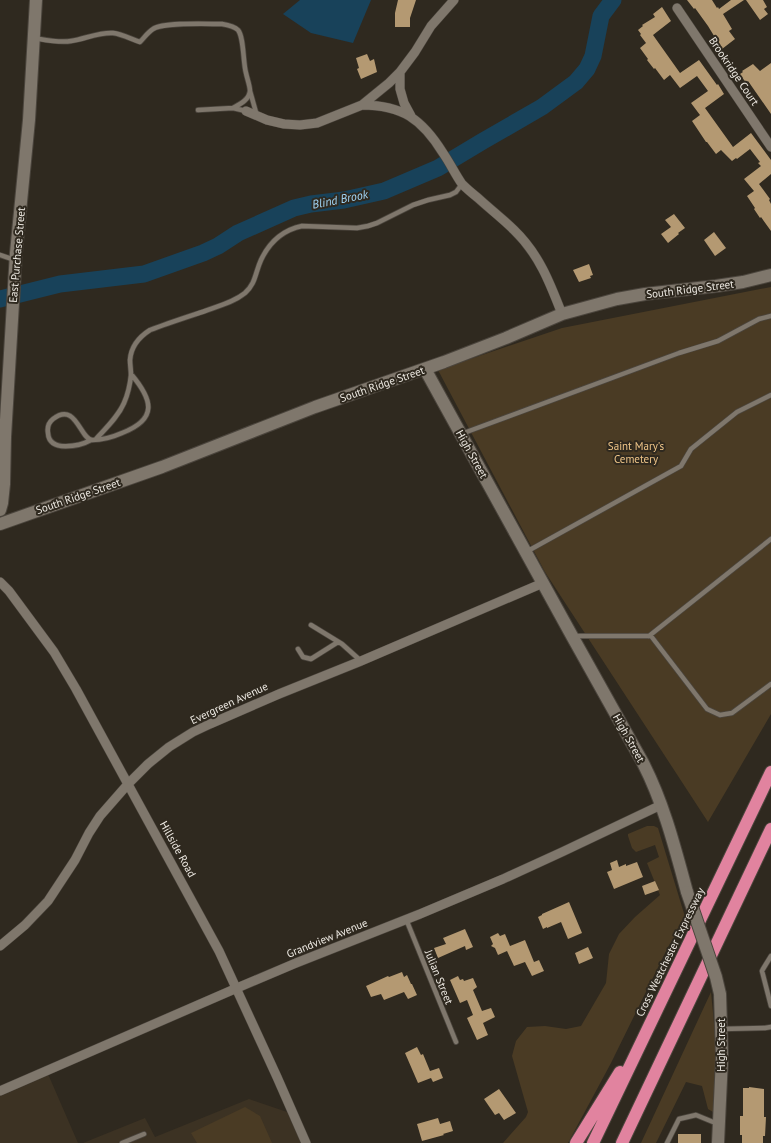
<svg xmlns="http://www.w3.org/2000/svg" width="771" height="1143" viewBox="0 0 771 1143" font-family="'PT Sans',sans-serif">
	<rect width="100%" height="100%" fill="#2f291f"/>
	<!-- built -->
	<path fill="#3c3223" d="M48 1074 78 1143H0V1095Z
		M249 1099 290 1113 303 1143H83L145 1118 155 1137Z"/>
	<!-- green -->
	<path fill="#4a3b24" d="M771 287V714L708 822 545 572 438 370 562 328Z
		M647 826H654L658 828 686 920 668 947 611 1063 568 1143H503L526 1117 528 1112 512 1056 516 1041 527 1027 545 1026 566 1029 581 1026 606 983 609 954 619 934 635 917 660 895 647 863 659 857 655 845 636 852 632 848 628 836V834Z
		M711 992 716 1044 713 1112 708 1109 702 1086 686 1082 656 1143H641Z
		M245 1107 260 1116 272 1143H197L191 1133Z"/>
	<!-- water -->
	<path fill="#18425a" d="M300 0H371L353 43 311 33 283 14Z"/>
	<g fill="none" stroke-linecap="round" stroke-linejoin="round">
		<!-- river -->
		<path stroke="#18425a" stroke-width="17" d="M0 299 60 284 144 274 203 253 218 246 238 233 294 208 311 204 344 200 384 191 438 168 483 141 542 107 576 82 587 69 593 56 601 16 613 0"/>
	</g>
	<!-- building -->
	<path fill="#b49972" d="M398 0H416L410 18V27H395V13Z
		M687 0H712L717 8 718 7 719 9 731 0H744L723 14 732 29 729 31 735 39 722 49 708 26 695 8 694 9Z
		M746 0H763L767 7 764 9 768 14 760 20Z
		M662 7 671 21 653 35 680 73 699 60 717 85 718 84 724 94 705 108 733 147 751 133 771 160V174L759 184 770 199 769 200 771 204V231L761 217 760 218 754 209 755 208 747 196 754 191 744 179 761 166 758 163 760 162 750 149 737 159 736 158 732 161 721 150 716 154 707 142H706L692 121 700 115 691 103 708 91 697 76 680 88 670 75 664 80 655 68 654 69 647 60 648 59 640 48 646 43 640 35 641 34 638 30 643 26 642 25 655 17 653 14Z
		M367 54 370 61 374 59 377 72 361 79 357 69 359 68 356 58Z
		M771 63V114L748 81 746 83 740 74 743 72 742 71 753 64 760 71Z
		M674 214 685 228 678 233 679 234 668 243 661 234 671 227 665 220Z
		M714 232 726 248 715 256 704 240Z
		M589 264 593 275 590 276 591 278 579 282 573 270Z
		M617 860 619 867 626 864V866L637 862 643 877 614 889 607 872 612 870 610 863Z
		M655 881 659 890 645 895 642 886Z
		M569 902 582 933 568 939 561 922 547 928V927L543 929 538 917 542 915V914Z
		M465 929 473 947 466 950 465 946 438 958 434 948 446 944 443 938Z
		M498 933 500 936 505 934 510 946 525 940 534 962 539 960 544 971 532 976 525 962 514 966 507 951 498 955 495 948 491 946 493 944 490 937Z
		M588 947 593 958 579 964 575 953Z
		M402 972 404 977 407 975 411 984H412L417 995 408 999 404 992 384 1000 381 994 371 997 366 986 388 976 389 977Z
		M458 976 460 980 463 979 464 981 473 978 477 987 473 990 482 1011 491 1008 495 1017 483 1023 488 1035 477 1040 467 1018 473 1015 467 1000 460 1003 450 980Z
		M417 1047 421 1055 423 1054 430 1071 439 1068 443 1078 433 1082 431 1078 418 1083 405 1053Z
		M749 1087 764 1089V1117H766L765 1136H763V1143H742V1135H740V1116H743V1088H749Z
		M499 1089 516 1113 504 1120 499 1113 495 1115 484 1099Z
		M438 1118 440 1124 450 1121 453 1131 443 1134 444 1135 422 1141 417 1124Z
		M678 1134H701V1143H678Z"/>
	<g fill="none" stroke-linecap="round" stroke-linejoin="round">
		<!-- lane casing -->
		<g stroke="#4b453d" stroke-width="6">
			<path id="lane" d="M34 38C46 40 59 43 71 41 85 39 99 32 113 33 122 34 131 39 140 42 144 38 148 32 153 29 164 22 207 24 222 24 228 25 234 26 238 30 244 37 243 63 246 73 247 78 250 86 250 91 249 100 240 104 233 108
				M250 91 257 116
				M198 110 233 108 246 111
				M0 255 15 260
				M461 434 679 353 718 341 759 319 771 316
				M96 439C106 428 118 417 124 403 128 394 130 385 131 375 131 370 130 365 130 360 131 346 139 337 150 330 168 323 187 317 205 311 219 306 234 302 245 293 256 283 255 273 261 260 269 243 283 230 302 226L357 228 368 226 377 223 413 205 428 200 450 195 456 192 462 184
				M91 440C80 446 49 453 48 433 47 427 48 423 53 419 76 401 80 439 92 440 102 440 113 437 122 433 158 419 153 400 131 374
				M526 552 681 466 691 449 737 412 771 395
				M311 625 342 644 361 661
				M574 636H651L707 709 720 715 732 713 771 684
				M649 636 771 539
				M298 649 303 657 311 659 338 642
				M406 919 456 1042
				M771 956 763 969 762 971 771 1006
				M721 1029 765 1028 771 1027
				M122 1143 144 1134
				M667 1143 679 1119 696 1115 718 1124"/>
		</g>
		<!-- street casing -->
		<g stroke="#4b453d" stroke-width="10">
			<path id="street" d="M677 8 771 147
				M400 72V89L404 103 411 116
				M362 105C402 105 422 119 443 153 450 163 455 174 462 184 467 189 473 194 478 198 490 209 503 219 514 230 539 254 550 283 562 314
				M246 111 267 120 284 124 300 125 317 123 362 105 389 83 400 72 415 52 431 26 454 0
				M0 582 9 591 54 652 76 689 219 951 277 1077 306 1143
				M0 946 25 925 48 901 75 860 89 833 100 816 128 784 148 764 169 747 193 732 210 724 279 694 361 661 543 583
				M0 1091 237 988 296 963 420 914 503 879 562 852 661 805"/>
		</g>
		<!-- secondary casing -->
		<g stroke="#4b453d" stroke-width="14">
			<path id="secondary" d="M425 369 572 636 643 763C664 804 675 848 687 892
				M0 510 2 503 4 484 5 437 16 253 29 120 36 0
				M0 524 162 467 315 407 444 362 506 338 562 314 617 299 645 294 716 286 743 282 771 275
				M718 1143 722 1058 720 994"/>
		</g>
		<!-- highway casing -->
		<g stroke="#4b453d" stroke-width="14">
			<path id="highway" d="M576 1143 620 1072
				M593 1143 771 772
				M622 1143 771 829"/>
		</g>
		<!-- lane -->
		<use href="#lane" stroke="#7f776c" stroke-width="4.5"/>
		<!-- street -->
		<use href="#street" stroke="#7f776c" stroke-width="9"/>
		<!-- secondary -->
		<use href="#secondary" stroke="#7f776c" stroke-width="12"/>
		<!-- highway -->
		<use href="#highway" stroke="#e1839f" stroke-width="12"/>
		<!-- secondary-bridge casing -->
		<g stroke="#4b453d" stroke-width="14" stroke-linecap="butt">
			<path id="secondary-bridge" d="M687 892 716 977 720 994"/>
		</g>
		<!-- secondary-bridge -->
		<use href="#secondary-bridge" stroke="#7f776c" stroke-width="12"/>
	</g>
	<g text-anchor="middle" dominant-baseline="central" stroke-width="4" stroke-linejoin="round" paint-order="stroke">
		<!-- street labels -->
		<g font-size="11" fill="#eeeae3" stroke="#2f291f">
			<text transform="translate(734 71) rotate(56)">Brookridge Court</text>
			<text transform="translate(17 255) rotate(-85)">East Purchase Street</text>
			<text transform="translate(690 289) rotate(-7)">South Ridge Street</text>
			<text transform="translate(382 384) rotate(-19)">South Ridge Street</text>
			<text transform="translate(472 454) rotate(61)">High Street</text>
			<text transform="translate(78 496) rotate(-19)">South Ridge Street</text>
			<text transform="translate(229 703) rotate(-25)">Evergreen Avenue</text>
			<text transform="translate(629 738) rotate(61)">High Street</text>
			<text transform="translate(178 849) rotate(61)">Hillside Road</text>
			<text transform="translate(327 938) rotate(-22)">Grandview Avenue</text>
			<text transform="translate(670 952) rotate(-64)">Cross Westchester Expressway</text>
			<text transform="translate(439 977) rotate(68)">Julian Street</text>
			<text transform="translate(721 1045) rotate(-90)">High Street</text>
		</g>
		<!-- park labels -->
		<g font-size="11" fill="#f0c689" stroke="#2f291f">
			<text x="636" y="446">Saint Mary's<tspan x="636" dy="13">Cemetery</tspan></text>
		</g>
		<!-- water labels -->
		<g font-size="12" font-style="italic" fill="#a3d9fb" stroke="#2f291f">
			<text transform="translate(340 199) rotate(-11)">Blind Brook</text>
		</g>
	</g>
</svg>
